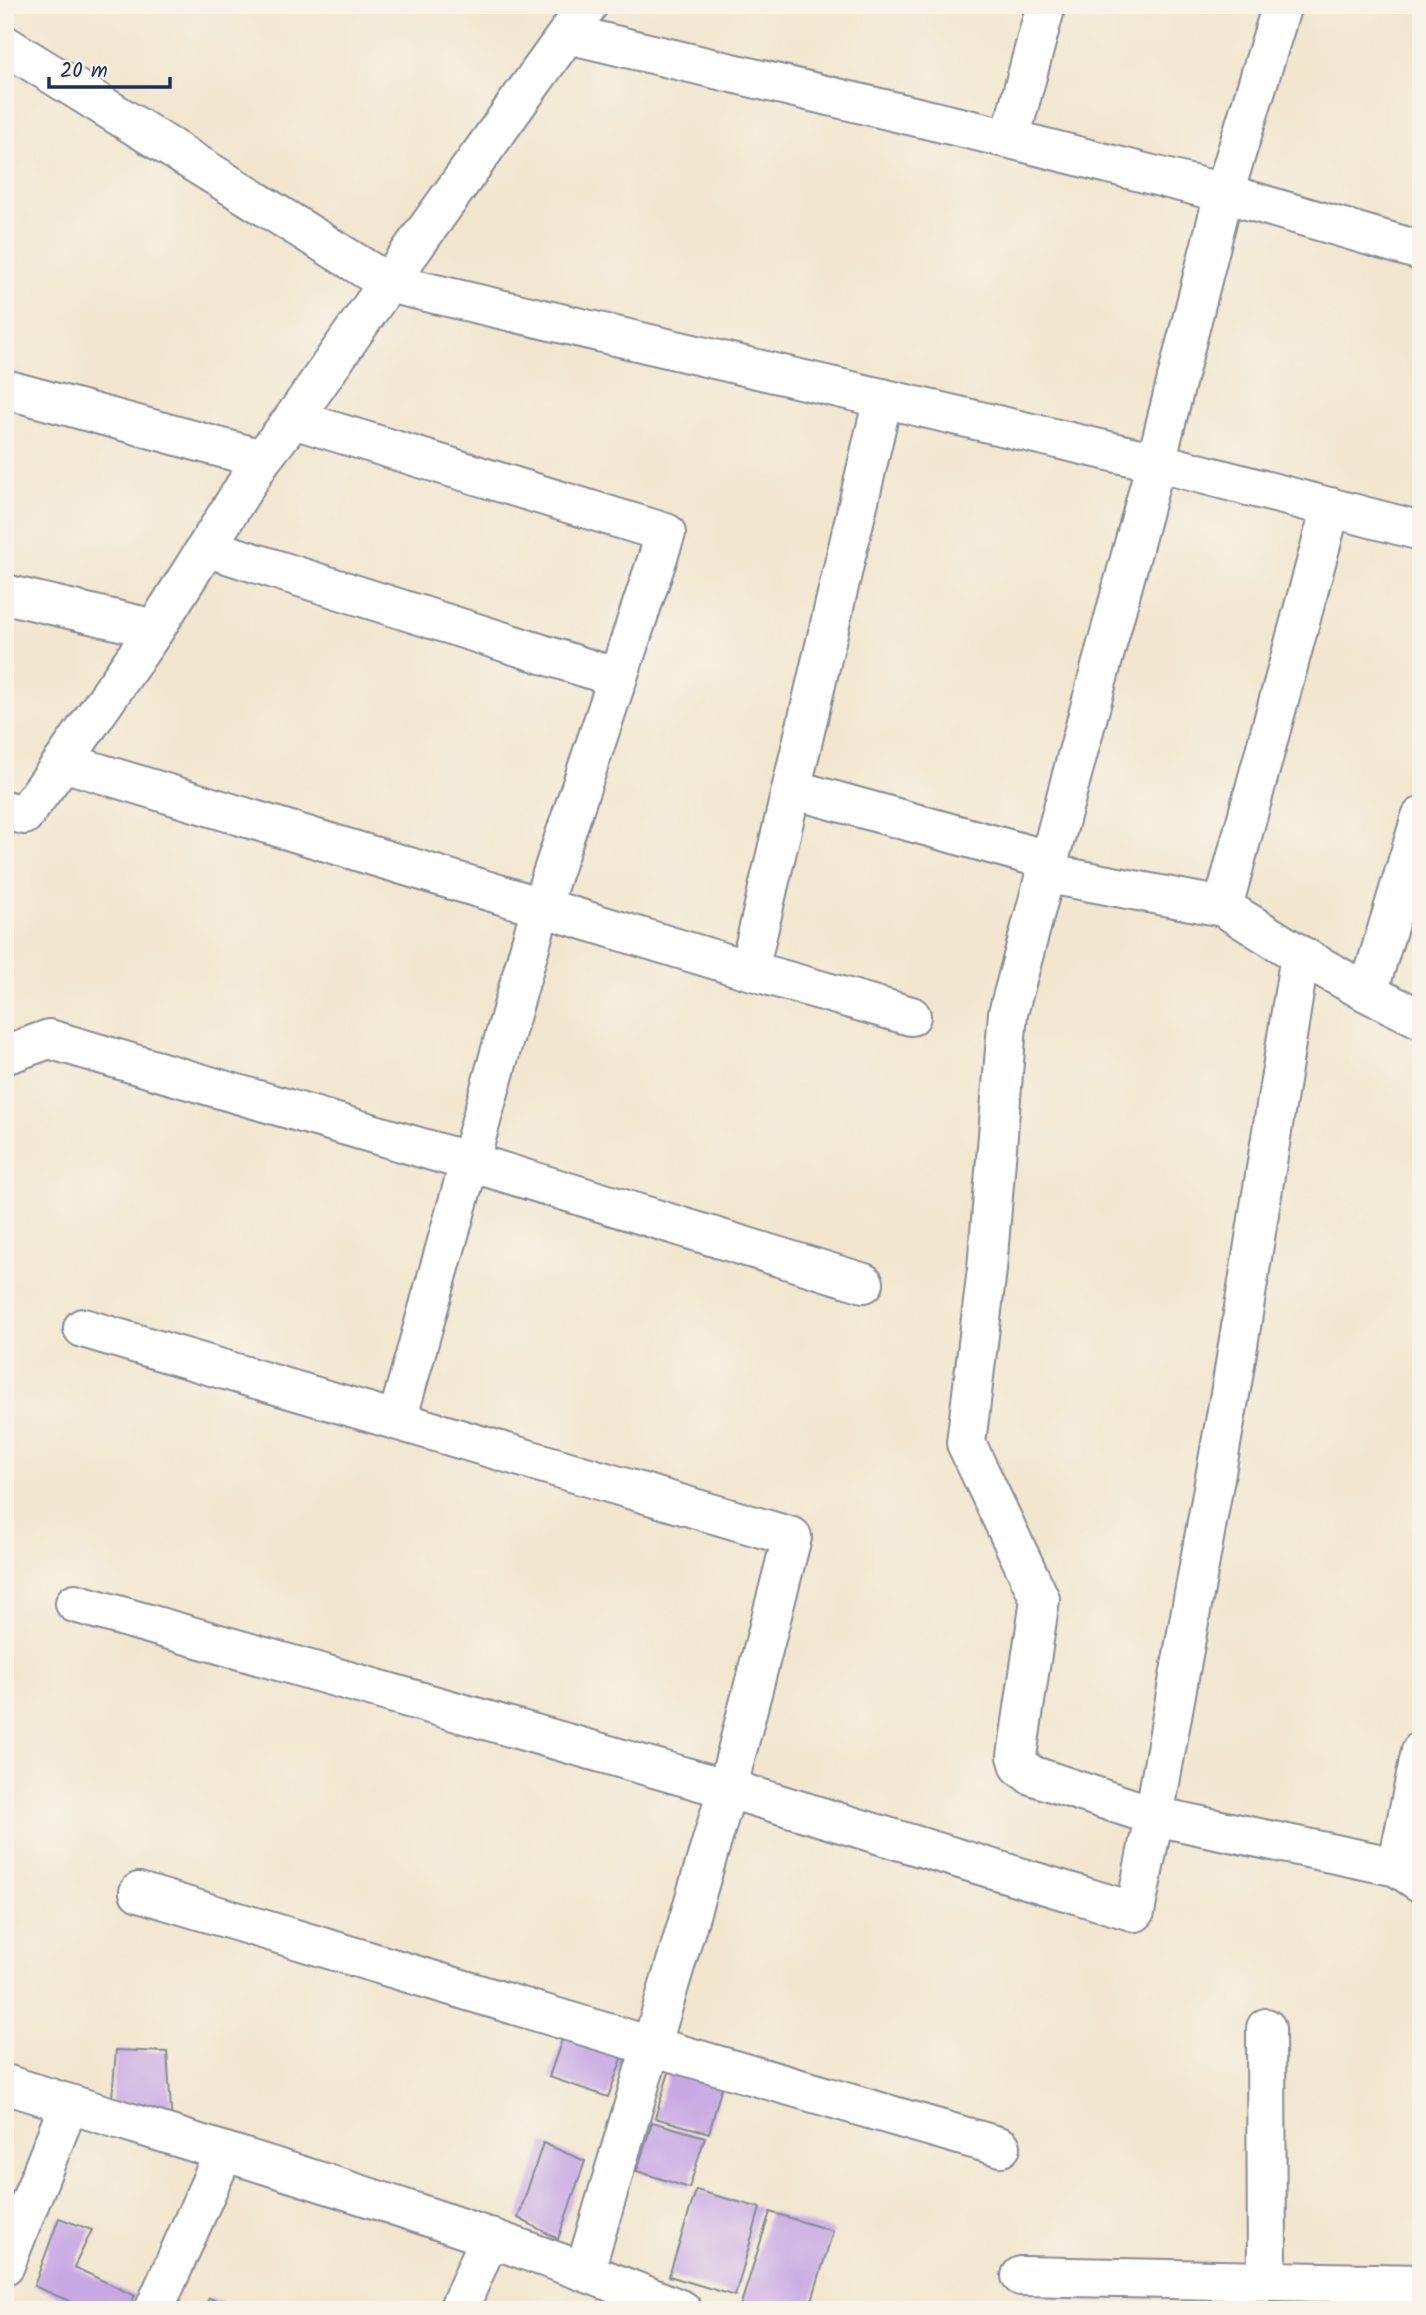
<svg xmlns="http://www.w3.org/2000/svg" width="1426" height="2315" viewBox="0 0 1426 2315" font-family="Kalam,sans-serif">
	<rect width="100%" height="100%" fill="#f7f3e8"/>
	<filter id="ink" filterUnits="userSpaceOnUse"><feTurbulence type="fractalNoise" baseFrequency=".0143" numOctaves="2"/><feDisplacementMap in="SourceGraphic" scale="14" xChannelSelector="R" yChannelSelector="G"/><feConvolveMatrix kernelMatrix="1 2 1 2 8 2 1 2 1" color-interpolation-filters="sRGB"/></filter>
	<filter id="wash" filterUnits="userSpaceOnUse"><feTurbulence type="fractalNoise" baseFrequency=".00686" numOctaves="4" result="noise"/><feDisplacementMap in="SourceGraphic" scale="28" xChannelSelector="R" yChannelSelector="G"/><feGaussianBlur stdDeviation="1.57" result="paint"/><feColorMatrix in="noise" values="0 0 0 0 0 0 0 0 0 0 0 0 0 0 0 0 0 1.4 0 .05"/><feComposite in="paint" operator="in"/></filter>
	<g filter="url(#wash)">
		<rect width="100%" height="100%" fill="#f2e6ce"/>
		<g id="blocks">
			<!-- building -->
			<path fill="#c8a8e4" d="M566 2028 627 2045 608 2097 549 2077Z
				M116 2050 167 2052 172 2125 111 2110Z
				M670 2069 723 2082 709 2133 655 2118Z
				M652 2122 705 2137 689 2188 637 2171Z
				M543 2143 585 2161 558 2239 518 2218Z
				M696 2190 760 2208 735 2296 669 2276Z
				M770 2212 833 2231 809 2310H739Z
				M59 2218 92 2230 74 2267 135 2296 126 2310H90L34 2286Z
				M209 2298 240 2309V2310H203Z"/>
		</g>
	</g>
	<g filter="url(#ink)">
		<use href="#blocks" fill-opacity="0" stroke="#868a96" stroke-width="2"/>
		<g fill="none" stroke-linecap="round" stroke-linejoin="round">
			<!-- minor casing -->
			<g stroke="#868a96" stroke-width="42">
				<path id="minor" d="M568 34 1010 139 1224 193 1421 251
					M5 45 388 283 1156 462 1224 193 1282 5
					M1010 139 1046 5
					M5 389 262 459
					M293 419 388 283 588 5
					M1421 531 1156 462 1008 1013 987 1269 966 1443 1040 1599 1017 1756 1020 1766 1031 1775 1154 1816 1232 1383 1300 955 1368 993 1421 817
					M208 548 618 678
					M5 594 155 629
					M63 762 155 629 262 459 293 419 666 533 541 907 397 1420
					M792 789 1048 860
					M5 810 24 815 63 762 749 970 911 1016
					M1044 873 1223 907 1300 955
					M1223 907 1331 507
					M749 970 883 398
					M1368 993 1421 1019
					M5 1055 49 1039 470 1162 864 1283
					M83 1328 792 1537 727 1790 585 2270
					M75 1603 749 1795 1135 1912 1154 1816 1397 1867 1421 1883
					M1397 1867 1421 1751
					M139 1892 651 2046 1001 2147
					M1266 2028 1267 2281
					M5 2084C232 2155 462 2220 682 2310
					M5 2265 69 2104
					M1021 2276 1421 2284
					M154 2310 224 2152
					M458 2310 490 2237"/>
			</g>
			<!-- minor -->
			<use href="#minor" stroke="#fff" stroke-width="38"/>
		</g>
	</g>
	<!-- margin -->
	<rect width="1426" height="2315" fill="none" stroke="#f7f3e8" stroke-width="28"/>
	<!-- scale -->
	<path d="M49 77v10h121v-10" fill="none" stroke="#1b2f5e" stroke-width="3.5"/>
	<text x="60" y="77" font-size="21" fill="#1b2f5e" stroke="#f7f3e8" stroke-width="5" paint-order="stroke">20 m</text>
</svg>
